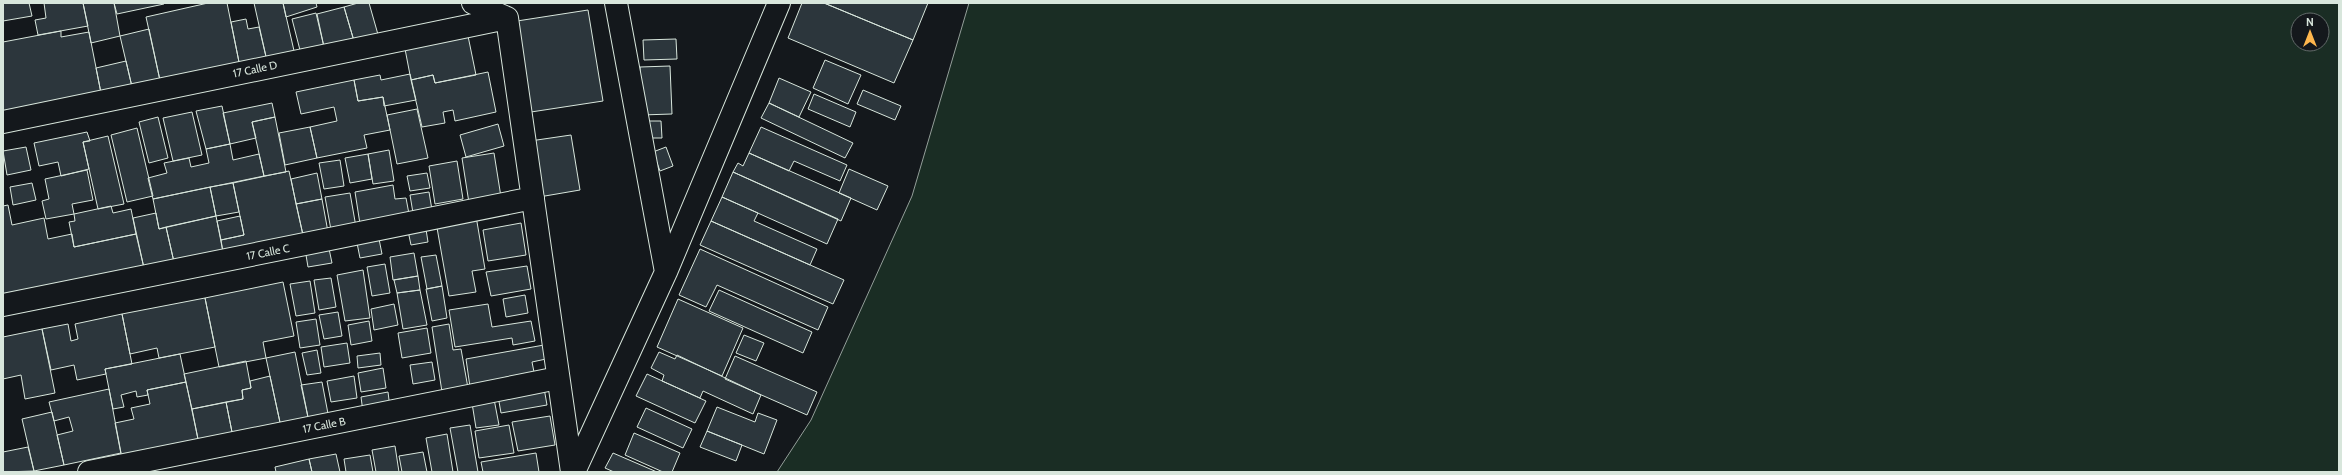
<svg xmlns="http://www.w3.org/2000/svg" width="2342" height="475" viewBox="0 0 2342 475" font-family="Cabin,sans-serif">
	<rect width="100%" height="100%" fill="#14181c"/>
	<!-- green -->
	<path fill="#1a2d24" stroke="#939e99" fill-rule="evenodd" d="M969 3H2339V472H777L811 420 912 196ZM2298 20H2322V44H2298Z"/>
	<!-- building -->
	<path fill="#2c363c" stroke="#d8e6dc" d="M3 3H29L32 16 3 21Z
		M44 3H83L88 26 38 35 35 20 46 18Z
		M83 3H114L120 36 91 43Z
		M114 3H164V4L117 14Z
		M208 3H227L240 67 161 85 146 17Z
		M254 3H283L295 55 267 61Z
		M283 3H316L317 7 286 17Z
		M358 3H369L379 38 354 41 344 7Z
		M802 3H824L913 40 894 83 788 38Z
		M824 3H928L913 40Z
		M344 7 354 41 324 47 317 14Z
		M588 10 603 101 531 112 517 21Z
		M316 13 324 47 301 54 292 19Z
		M246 19 248 29 259 27 267 61 240 67 231 22Z
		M149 29 161 85 133 91 120 36Z
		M61 31V37L89 32 102 98 3 116V42Z
		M468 36 476 75 435 83 433 75 411 80 405 49Z
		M676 39 677 59 644 60 643 40Z
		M825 60 861 75 848 104 813 88Z
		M126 61 133 91 102 98 96 68Z
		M670 66 672 114 641 115 640 67Z
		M488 72 496 112 455 121 453 110 443 112 445 123 422 127 411 80 433 75 435 83Z
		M410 74 416 100 384 106 383 97 358 101 354 80 380 75 381 80Z
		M779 78 811 92 799 117 769 103Z
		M354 80 358 101 383 97 390 130 364 135 367 148 317 158 310 127 337 121 334 107 301 114 296 92Z
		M863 90 901 106 895 120 857 104Z
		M814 94 856 112 850 127 808 109Z
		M272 103 275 117 252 122 256 138 230 144 223 113Z
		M769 103 853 143 845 158 761 118Z
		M222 106 230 144 206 149 196 111Z
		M417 109 428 158 397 164 387 115Z
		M192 112 202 155 173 161 163 118Z
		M158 117 168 158 149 163 139 122Z
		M275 117 286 172 264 176 252 122Z
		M646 121H661L662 138H646Z
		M498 124 504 146 466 157 460 135Z
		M310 127 317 158 285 165 279 133Z
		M761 127 847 165 840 181 794 161 789 171 749 153Z
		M137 128 153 196 127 202 111 135Z
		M87 132 90 141 83 142 89 169 61 176 58 162 39 166 34 143Z
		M571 135 580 190 539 197 530 141Z
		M108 136 124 204 98 209 83 142Z
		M230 144 233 160 259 154 264 176 153 199 148 178 167 173 164 163 189 158 191 167 209 163 206 149Z
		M26 147 31 170 7 175 3 151Z
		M666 147 673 166 660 171 653 152Z
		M389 150 394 181 373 184 368 154Z
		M494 153 501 197 469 203 462 158Z
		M749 153 851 198 841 221 733 172 738 163 743 166Z
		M368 154 372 179 350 183 345 158Z
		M340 160 344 186 324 189 319 163Z
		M457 161 463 199 435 204 429 166Z
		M849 169 888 186 877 210 839 193Z
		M87 170 93 200 72 204 74 214 46 219 42 201 49 199 45 179Z
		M289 171 303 235 223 252 221 240 244 235 233 183Z
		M733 172 838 219 827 244 722 197Z
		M317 173 322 199 296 204 291 179Z
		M427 173 430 188 410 191 407 176Z
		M32 183 36 200 13 205 10 187Z
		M233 183 239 212 216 216 210 187Z
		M393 185 395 199 406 198 409 214 360 224 355 192Z
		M210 187 216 216 159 229 153 199Z
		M429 192 432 210 413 213 410 195Z
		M350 193 356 227 331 230 325 197Z
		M722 197 758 213 754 221 817 249 810 265 711 221Z
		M322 199 328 232 303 235 296 204Z
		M8 205 12 225 44 218 48 239 72 234 74 247 136 234 144 268 3 297V206Z
		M111 206 113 213 131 209 136 234 74 247 69 222 75 221 74 214Z
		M156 213 159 229 166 227 174 262 144 268 133 218Z
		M216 216 223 252 174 262 166 227Z
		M240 216 244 235 221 240 217 221Z
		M476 216 485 269 472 271 476 292 449 296 436 222Z
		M711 221 844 280 833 304 700 245Z
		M425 223 428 242 411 245 407 226Z
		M521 223 526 255 488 261 483 230Z
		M378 234 382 254 360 258 356 238Z
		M328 244 332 263 308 267 305 249Z
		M700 249 828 307 818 330 717 285 706 307 679 295Z
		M414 253 418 276 393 280 390 257Z
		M436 255 442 286 427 289 421 257Z
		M385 264 390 293 372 296 367 267Z
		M527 266 531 289 491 296 486 272Z
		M363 270 370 318 345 321 337 275Z
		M418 276 420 290 397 293 394 280Z
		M331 278 336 307 319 310 314 280Z
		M310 281 315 313 296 316 290 284Z
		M283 282 294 336 263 342 266 358 219 367 205 298Z
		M442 286 447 318 432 321 426 289Z
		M420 290 427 325 403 329 397 293Z
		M719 290 812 332 803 353 709 311Z
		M525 295 528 313 506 317 503 299Z
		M205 298 215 347 159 358 157 348 130 354 122 314Z
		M678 299 743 328 722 376 657 347Z
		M394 304 398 325 374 330 371 309Z
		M488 304 492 327 531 321 535 341 513 345 512 338 455 347 449 310Z
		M338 312 342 336 324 339 319 315Z
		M122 314 132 364 105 369 106 374 77 380 74 365 51 370 42 329 68 324 71 341 78 339 75 324Z
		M316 319 320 345 300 348 296 322Z
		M369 321 372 341 351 345 348 325Z
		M449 324 453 350 461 349 468 388 442 392 432 327Z
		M427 328 431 353 402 358 398 333Z
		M42 329 55 393 25 399 21 375 3 379V337Z
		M744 335 764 343 756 361 736 353Z
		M347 343 350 363 324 367 321 347Z
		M544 345 546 359 532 362 534 372 502 378V381L470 387 466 359Z
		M317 350 321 373 307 375 302 353Z
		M295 352 309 422 281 427 266 358Z
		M659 352 675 359 677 355 761 395 753 414 703 391 700 398 662 381 664 375 651 368Z
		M380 353 381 365 358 368 357 356Z
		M180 354 186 382 147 390 148 395 137 397 136 391 121 395 124 407 113 409 105 369Z
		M735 356 817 392 807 415 725 379Z
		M246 361 251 388 242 390 243 399 192 409 184 374Z
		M432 362 435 380 413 384 410 365Z
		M383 368 386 388 361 392 358 373Z
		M647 374 706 401 695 423 636 396Z
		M270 376 281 427 233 437 226 402 243 399 242 390 251 388 250 381Z
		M354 376 357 398 331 402 327 381Z
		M186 382 199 444 122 459 115 423 134 419 131 408 150 404 147 390Z
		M322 382 329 419 309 422 301 385Z
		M544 388 547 405 501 413 498 396Z
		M109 389 121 453 64 465 57 435 73 431 69 417 54 421 49 402Z
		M388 392 390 408 363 412 361 397Z
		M494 399 499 425 476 428 472 403Z
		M226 402 233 437 199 444 192 409Z
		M717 407 755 422 758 413 777 420 764 454 707 431Z
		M646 408 692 429 683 448 637 427Z
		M52 412 64 465 34 471 22 419Z
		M550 416 555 445 518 451 512 422Z
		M470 425 478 472H458L450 428Z
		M509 425 514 453 479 458 475 431Z
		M707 431 742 445 736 461 700 447Z
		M634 433 680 453 672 472H663L625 455Z
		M447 434 453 472H432L426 438Z
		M395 446 399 472H376L372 450Z
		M28 447 34 471 3 472V452Z
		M423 452 427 472H402L399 456Z
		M536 453 539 472H483L481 462Z
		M613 453 657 472H614L605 468Z
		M336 454 340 472H312L309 459Z
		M370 455 373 472H346L344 459Z
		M309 459 312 472H276L275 467Z"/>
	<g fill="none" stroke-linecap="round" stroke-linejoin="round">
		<!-- street casing -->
		<g stroke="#d8e6dc" stroke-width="24">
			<path id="street" d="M473 3 507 18
				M616 3 666 272
				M507 18 572 472
				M3 122 507 18
				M3 305 533 198
				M89 472 558 378
				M574 472 666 272 779 3"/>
		</g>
		<!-- street -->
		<use href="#street" stroke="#14181c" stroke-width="22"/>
	</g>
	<g text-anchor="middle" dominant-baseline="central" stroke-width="3" stroke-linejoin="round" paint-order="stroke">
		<!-- street labels -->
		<g font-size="11" fill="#d8e6dc" stroke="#14181c">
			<text transform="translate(255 69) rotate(-12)">17 Calle D</text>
			<text transform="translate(268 252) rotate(-11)">17 Calle C</text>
			<text transform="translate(324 425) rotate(-11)">17 Calle B</text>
		</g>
	</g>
	<!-- border -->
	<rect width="2342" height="475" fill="none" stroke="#d8e6dc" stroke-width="8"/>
	<!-- north arrow -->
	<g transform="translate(2310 32)"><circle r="19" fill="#14181c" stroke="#626a69"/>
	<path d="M0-3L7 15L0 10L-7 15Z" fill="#ffb74d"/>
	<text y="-6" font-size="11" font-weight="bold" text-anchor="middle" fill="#d8e6dc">N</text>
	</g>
</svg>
